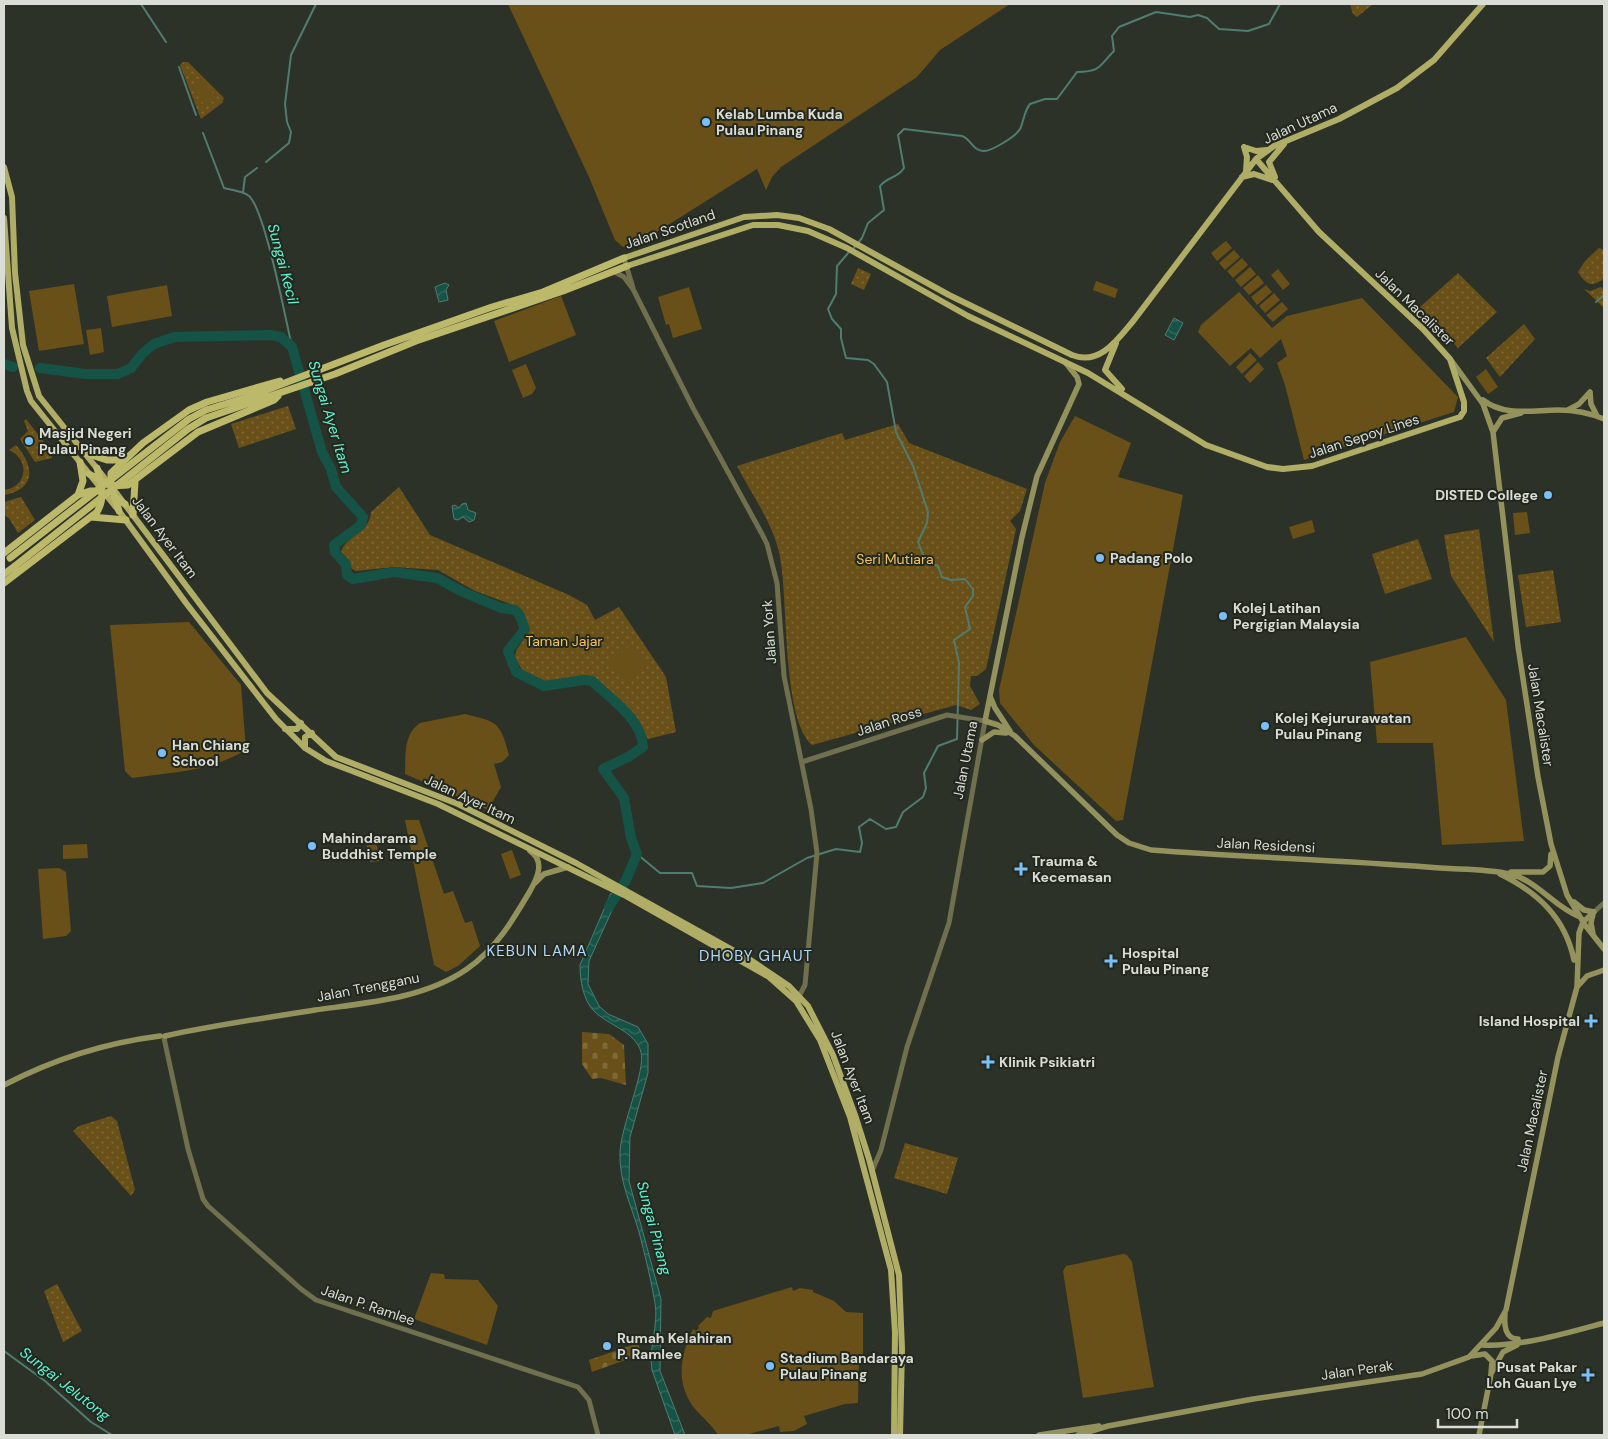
<svg xmlns="http://www.w3.org/2000/svg" width="1608" height="1439" viewBox="0 0 1608 1439" font-family="'DM Sans',sans-serif">
	<defs>
		<pattern id="green-dots" width="8" height="8" patternUnits="userSpaceOnUse" patternTransform="scale(1.25)"><rect width="8" height="8" fill="#695018"/><path d="M2 2h.1M6 6h.1" fill="none" stroke="#7e6939" stroke-width="1.8" stroke-linecap="round"/></pattern>
		<pattern id="cemetery-stones" width="16" height="16" patternUnits="userSpaceOnUse" patternTransform="scale(1.25)"><rect width="16" height="16" fill="#695018"/><path d="M2 7V4a2 2 0 0 1 4 0v3zM10 15v-3a2 2 0 0 1 4 0v3z" fill="#7e6939"/></pattern>
		<pattern id="water-waves" width="16" height="10" patternUnits="userSpaceOnUse" patternTransform="scale(1.25)"><rect width="16" height="10" fill="#155346"/><path d="M0 5q4-4 8 0t8 0" fill="none" stroke="#366b60"/></pattern>
	</defs>
	<rect width="100%" height="100%" fill="#2d3228"/>
	<!-- green -->
	<path fill="url(#green-dots)" d="M1350 4H1373L1357 17 1353 14Z
		M183 62H188L224 98 222 103 201 119 180 65Z
		M1599 248 1604 250V278C1593 288 1586 285 1578 272L1585 261Z
		M858 268 871 274 864 290 851 284Z
		M1458 273 1497 312 1458 348 1420 307Z
		M1601 287 1604 290V308L1584 289 1590 291Z
		M1524 324 1535 339 1500 377 1486 358Z
		M288 406 296 429 239 448 231 424Z
		M26 419 50 450 52 458 35 462 20 439 28 431 24 421Z
		M898 424 909 443 1027 489 1020 511 1010 521 1016 529 986 669 977 676H971L970 686 980 704 971 710 956 705 812 745C781 718 789 595 779 552 772 522 751 493 737 466L842 433 845 440Z
		M16 445C34 465 37 489 4 495V490C28 487 30 459 9 450Z
		M399 487 430 535 569 595 587 605 595 620 619 607 666 677 676 732 648 739 632 713 594 678 584 675 544 683 522 670 515 657 516 651 529 631 525 617 518 607 475 591 438 570 394 567 356 571 352 569 341 552C346 535 370 533 371 512Z
		M21 497 35 520 18 533 9 518 4 515V502Z
		M1479 529 1494 642 1451 576 1444 535Z
		M1418 539 1432 579 1385 594 1372 554Z
		M1553 570 1561 622 1526 627 1518 575Z
		M375 837 380 861 370 862 366 841Z
		M111 1116 117 1121 135 1190 131 1196 73 1131 79 1126Z
		M905 1143 958 1158 947 1194 894 1178Z
		M57 1284 82 1331 63 1342 44 1291Z"/>
	<!-- cemetery -->
	<path fill="url(#cemetery-stones)" d="M582 1032 609 1034 624 1045 626 1085 601 1078 592 1079 582 1064Z
		M638 1343 642 1354 592 1372 589 1360Z"/>
	<!-- pitch -->
	<path fill="#695018" d="M508 4H1010L940 50 917 77 781 167 772 177 766 190 757 169 633 247H623L615 240 589 177Z
		M202 79 217 98 206 107 191 88Z
		M1226 241 1232 248 1217 261 1211 253Z
		M1234 250 1240 257 1225 270 1219 263Z
		M1242 258 1248 265 1233 278 1227 271Z
		M1250 267 1256 274 1241 287 1235 280Z
		M1278 269 1290 284 1283 290 1271 275Z
		M1258 275 1264 283 1249 295 1243 288Z
		M1096 281 1118 289 1115 298 1093 290Z
		M74 284 84 344 39 351 29 291Z
		M167 285 172 316 112 327 107 296Z
		M1266 285 1272 292 1257 305 1251 297Z
		M689 287 702 329 673 338 669 324 666 325 658 297Z
		M1239 292 1272 328 1287 316 1362 298 1458 397 1454 412 1304 460 1285 385 1277 363 1287 356 1281 339 1260 358 1251 348 1230 366 1198 332 1201 325Z
		M1274 293 1280 300 1265 313 1259 306Z
		M561 296 576 335 509 362 494 321Z
		M1282 302 1288 309 1273 322 1266 315Z
		M101 328 104 352 90 355 86 330Z
		M1250 353 1257 360 1242 374 1236 367Z
		M1258 362 1264 369 1250 383 1244 376Z
		M526 364 536 388 532 394 523 398 512 370Z
		M1486 369 1498 387 1488 394 1476 377Z
		M1075 416 1131 443 1118 477 1183 495 1123 820 1116 821 1034 745 1000 703 999 690 1045 483 1060 442Z
		M1527 512 1530 533 1515 535 1513 513Z
		M1312 520 1315 532 1293 539 1289 527Z
		M189 622 241 685 246 750C209 772 173 772 132 778L125 771 110 625Z
		M1466 637 1506 700 1524 841 1442 845 1433 743H1377L1370 662Z
		M630 645 647 665 627 682 610 663Z
		M465 714C497 722 500 721 509 755L502 762 494 764 501 787 488 810 405 774C406 755 403 735 420 723Z
		M405 820H419L444 894 453 891 465 923 472 921 480 946 458 966 446 972 434 965Z
		M87 844 88 858 63 859V845Z
		M512 850 521 875 510 879 501 854Z
		M59 868 66 872 71 931 66 936 43 939 38 869Z
		M1123 1254 1127 1255 1132 1262 1154 1387 1083 1398 1063 1271 1066 1266Z
		M431 1273 444 1274 445 1279 478 1280 498 1306 487 1345 414 1319Z
		M792 1287 793 1291 800 1288 813 1290V1292L834 1301 846 1312 863 1313V1359L859 1360 858 1403 845 1404 804 1416 807 1424 794 1431 780 1432 779 1426 745 1435H718C712 1425 703 1418 695 1409 675 1384 680 1356 693 1329L696 1331 699 1328 698 1326 707 1317 711 1318 713 1311Z"/>
	<!-- water -->
	<path fill="url(#water-waves)" stroke="#507c71" d="M445 283 449 285 446 290 448 300 439 302 435 287Z
		M1174 318 1183 323 1174 340 1165 335Z
		M466 503 468 510 476 513 474 520 469 522 463 517 458 520 454 519 452 506 455 505 459 508 462 504Z
		M611 893 618 897 589 961 588 984 599 1006 608 1014 638 1027 648 1044V1073L630 1137 629 1181 661 1299 660 1371 685 1435H675L652 1370C648 1348 659 1325 655 1303 651 1279 645 1255 639 1232 631 1204 619 1182 620 1152 621 1126 646 1070 641 1052 635 1031 609 1026 594 1011 583 1000 580 980 580 965Z"/>
	<g fill="none" stroke-linecap="round" stroke-linejoin="round">
		<!-- stream -->
		<path stroke="#507c71" stroke-width="2" d="M141 4 166 42
			M1291 4H1301
			M179 67 196 115
			M203 133 224 188C231 190 243 191 249 196 265 210 286 321 292 347
			M266 162 289 143 291 132 287 122 285 104 291 55 316 4
			M243 192 245 177 257 168
			M853 249 862 238 868 223 884 210 880 186C887 177 898 178 904 168L898 135 904 129 962 136C971 139 972 150 983 151 991 152 1016 136 1020 129 1024 121 1024 111 1030 104L1045 99H1057L1077 72C1102 71 1098 67 1114 51L1112 36 1119 27 1156 12 1190 17 1198 15 1207 18 1219 29 1248 31 1269 24 1280 4
			M1596 302 1604 295
			M637 854 660 873H692L697 886 731 888 763 883 807 858 836 849 860 852 862 843 859 827 870 819 886 829 896 827 903 812 923 797 926 788 924 773 938 746 957 739 959 663 954 640 970 629 965 607 973 596V589L965 579 951 580 942 577 938 566 925 560 918 542 927 523 928 512 913 466 896 432 887 382 874 364 868 360 846 358 841 338V329L832 319 828 309 836 294 837 266 849 252
			M4 1351 45 1381 91 1422 112 1435
			M410 1435H443"/>
		<!-- river -->
		<path stroke="#155346" stroke-width="10" d="M4 364 13 367
			M40 368 86 374H118L131 368 143 353 154 344 174 337 271 335 281 337 292 347 322 452 331 469 336 487 363 517 361 525 334 545 335 552 346 564 347 575 353 579 394 572 437 578 463 592 501 608 515 610 519 614 525 629 508 651 516 672 544 686 584 680 592 681C611 699 642 719 643 747L628 757 603 769 624 798 631 838 637 854 626 880 609 907"/>
		<!-- tertiary -->
		<path stroke="#706f4e" stroke-width="5" d="M624 258 633 288
			M613 271 624 277 633 289 693 408 762 534 767 544 777 583 784 676 811 809 817 853 805 985 797 1000
			M802 762 947 715 985 721 949 923 907 1047 881 1150 872 1171
			M1594 912 1604 903
			M164 1038 188 1149 203 1199 208 1206 301 1289 316 1300 578 1387 589 1400 598 1435"/>
		<!-- secondary -->
		<path stroke="#94925c" stroke-width="5.5" d="M1451 360 1483 404 1493 432 1518 646 1538 777 1551 844 1567 895 1585 925 1604 949
			M1065 362 1077 377 1079 384 1037 476 1022 537 985 721 998 725 1015 736 1117 835 1129 843 1151 850C1243 857 1335 860 1427 867 1454 870 1483 868 1510 874 1538 881 1554 907 1580 917
			M1590 392 1591 404 1597 416
			M1483 400C1505 417 1533 410 1558 410 1574 410 1590 413 1604 419
			M1568 410 1579 404 1590 392
			M1493 432 1502 418 1521 413
			M990 696 995 708 1010 731
			M982 740 994 732 1006 733
			M1511 872H1543L1550 866 1551 854
			M1500 874C1537 892 1565 917 1574 960
			M535 883 544 874 568 867
			M1574 902 1584 910 1594 912
			M1593 934 1591 923 1593 914
			M1577 987 1587 976 1604 970
			M165 1036C215 1025 265 1018 315 1010 365 1003 424 999 467 969 496 949 513 920 530 891 538 877 545 861 530 851
			M4 1085C54 1059 104 1043 160 1036
			M1505 1314C1504 1325 1505 1339 1518 1339
			M1482 1345C1520 1347 1567 1333 1604 1323
			M1471 1356 1485 1354 1492 1361 1491 1374 1479 1435
			M1492 1372 1503 1352 1517 1345
			M1039 1435 1099 1426
			M1078 1435 1108 1426 1253 1399 1422 1374 1469 1357 1496 1328 1506 1310 1558 1057 1577 987 1579 933 1583 922 1594 912"/>
		<!-- primary -->
		<path stroke="#b0ad66" stroke-width="6" d="M1244 147 1247 157 1246 171
			M1244 147 1256 151 1267 150
			M4 167 12 197 15 273 23 345 39 396 111 486 267 693 336 757 458 804 576 863 749 959 789 986 808 1006 833 1055 855 1115 869 1159 899 1275 902 1349 900 1435
			M1242 177 1254 174 1272 180
			M1275 177 1269 162 1284 144
			M4 218 12 328 27 391 31 401 119 511 186 603 276 719 305 748 326 761 438 804 624 895 769 977 796 1001 820 1040 850 1117 891 1270 895 1332 894 1435
			M624 258 744 217 777 215 799 218 829 229 949 295 1072 355C1100 366 1118 339 1134 320L1256 159 1274 146 1339 119 1397 88 1434 60 1483 4
			M627 266 753 225H778L808 231 847 248 968 316 1088 373 1206 445 1267 467 1283 469 1312 466 1460 417 1464 411V402L1450 359 1423 329 1319 232 1256 159
			M1116 343 1105 370 1122 389
			M285 729H297L301 723
			M305 748V737L312 733"/>
		<!-- trunk -->
		<path stroke="#bcba6a" stroke-width="7" d="M248 397 384 345 492 307 543 292 624 258
			M250 403 335 374 416 341 563 291 627 266
			M85 453 107 460H123
			M89 474 111 486 128 485 198 432 274 400 278 396
			M78 495 83 481 80 462
			M114 497 125 504
			M119 511 111 486V473L143 443 189 410 207 402 280 381
			M133 515 135 482
			M91 517 126 520
			M4 553 78 495 90 491H100
			M4 574 15 566
			M4 583 97 512C106 497 101 483 97 468"/>
		<!-- trunk-bridge -->
		<path stroke="#bcba6a" stroke-width="7" d="M10 558 189 419 206 410 248 397
			M15 566 188 429 206 418 250 403"/>
	</g>
	<!-- markers -->
	<g fill="#7abff8" stroke="#23281e" stroke-width="2">
		<circle cx="706" cy="122" r="5"/>
		<circle cx="29" cy="441" r="5"/>
		<circle cx="1548" cy="495" r="5"/>
		<circle cx="1100" cy="558" r="5"/>
		<circle cx="1223" cy="616" r="5"/>
		<circle cx="1265" cy="726" r="5"/>
		<circle cx="162" cy="753" r="5"/>
		<circle cx="312" cy="846" r="5"/>
		<path d="M1018.5 861.5h5v5h5v5h-5v5h-5v-5h-5v-5h5z"/>
		<path d="M1108.5 953.5h5v5h5v5h-5v5h-5v-5h-5v-5h5z"/>
		<path d="M1588.5 1013.5h5v5h5v5h-5v5h-5v-5h-5v-5h5z"/>
		<path d="M985.5 1054.5h5v5h5v5h-5v5h-5v-5h-5v-5h5z"/>
		<circle cx="607" cy="1346" r="5"/>
		<circle cx="770" cy="1366" r="5"/>
		<path d="M1585.5 1367.5h5v5h5v5h-5v5h-5v-5h-5v-5h5z"/>
	</g>
	<g text-anchor="middle" dominant-baseline="central" stroke-width="4" stroke-linejoin="round" paint-order="stroke">
		<!-- poi labels -->
		<g font-size="14" font-weight="bold" fill="#daddd6" stroke="#23281e" text-anchor="start">
			<text x="716" y="114">Kelab Lumba Kuda<tspan x="716" dy="16">Pulau Pinang</tspan></text>
			<text x="39" y="433">Masjid Negeri<tspan x="39" dy="16">Pulau Pinang</tspan></text>
			<text x="1538" y="495" text-anchor="end">DISTED College</text>
			<text x="1110" y="558">Padang Polo</text>
			<text x="1233" y="608">Kolej Latihan<tspan x="1233" dy="16">Pergigian Malaysia</tspan></text>
			<text x="1275" y="718">Kolej Kejururawatan<tspan x="1275" dy="16">Pulau Pinang</tspan></text>
			<text x="172" y="745">Han Chiang<tspan x="172" dy="16">School</tspan></text>
			<text x="322" y="838">Mahindarama<tspan x="322" dy="16">Buddhist Temple</tspan></text>
			<text x="1032" y="861">Trauma &amp;<tspan x="1032" dy="16">Kecemasan</tspan></text>
			<text x="1122" y="953">Hospital<tspan x="1122" dy="16">Pulau Pinang</tspan></text>
			<text x="1580" y="1021" text-anchor="end">Island Hospital</text>
			<text x="999" y="1062">Klinik Psikiatri</text>
			<text x="617" y="1338">Rumah Kelahiran<tspan x="617" dy="16">P. Ramlee</tspan></text>
			<text x="780" y="1358">Stadium Bandaraya<tspan x="780" dy="16">Pulau Pinang</tspan></text>
			<text x="1577" y="1367" text-anchor="end">Pusat Pakar<tspan x="1577" dy="16">Loh Guan Lye</tspan></text>
		</g>
		<!-- street labels -->
		<g font-size="14" fill="#daddd6" stroke="#23281e">
			<text transform="translate(1300 123) rotate(-25)">Jalan Utama</text>
			<text transform="translate(670 229) rotate(-19)">Jalan Scotland</text>
			<text transform="translate(1415 307) rotate(44)">Jalan Macalister</text>
			<text transform="translate(1364 436) rotate(-18)">Jalan Sepoy Lines</text>
			<text transform="translate(165 537) rotate(53)">Jalan Ayer Itam</text>
			<text transform="translate(769 632) rotate(-94)">Jalan York</text>
			<text transform="translate(1541 715) rotate(81)">Jalan Macalister</text>
			<text transform="translate(889 721) rotate(-18)">Jalan Ross</text>
			<text transform="translate(965 760) rotate(-79)">Jalan Utama</text>
			<text transform="translate(470 799) rotate(25)">Jalan Ayer Itam</text>
			<text transform="translate(1266 845) rotate(3)">Jalan Residensi</text>
			<text transform="translate(368 987) rotate(-11)">Jalan Trengganu</text>
			<text transform="translate(853 1077) rotate(69)">Jalan Ayer Itam</text>
			<text transform="translate(1532 1121) rotate(-78)">Jalan Macalister</text>
			<text transform="translate(368 1305) rotate(19)">Jalan P. Ramlee</text>
			<text transform="translate(1357 1370) rotate(-8)">Jalan Perak</text>
		</g>
		<!-- park labels -->
		<g font-size="14" fill="#f6c252" stroke="#23281e">
			<text x="895" y="559">Seri Mutiara</text>
			<text x="564" y="641">Taman Jajar</text>
		</g>
		<!-- water labels -->
		<g font-size="15" font-style="italic" fill="#5af7d5" stroke="#23281e">
			<text transform="translate(283 264) rotate(75)">Sungai Kecil</text>
			<text transform="translate(330 417) rotate(73)">Sungai Ayer Itam</text>
			<text transform="translate(654 1228) rotate(75)">Sungai Pinang</text>
			<text transform="translate(65 1384) rotate(38)">Sungai Jelutong</text>
		</g>
		<!-- neighbourhood labels -->
		<g font-size="15" letter-spacing="1" fill="#b3d8f9" stroke="#23281e">
			<text x="537" y="951">KEBUN LAMA</text>
			<text x="756" y="956">DHOBY GHAUT</text>
		</g>
	</g>
	<!-- border -->
	<rect width="1608" height="1439" fill="none" stroke="#daddd6" stroke-width="10"/>
	<!-- scale -->
	<path d="M1438 1419v8h79v-8" fill="none" stroke="#daddd6" stroke-width="2.5"/>
	<text x="1446" y="1419" font-size="15" fill="#daddd6" stroke="#23281e" stroke-width="4" paint-order="stroke">100 m</text>
</svg>
